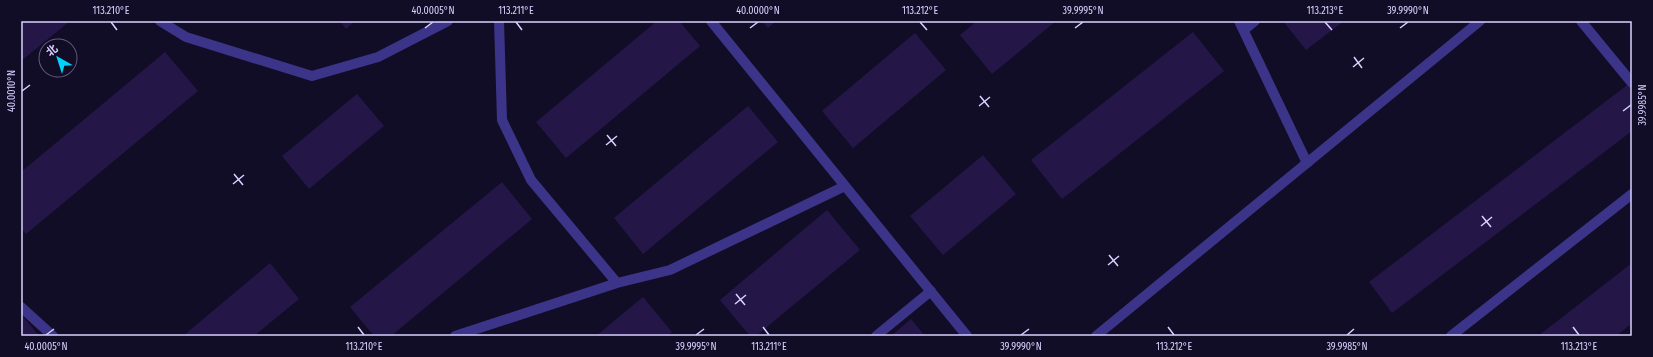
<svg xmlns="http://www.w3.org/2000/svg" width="1653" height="357" viewBox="0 0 1653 357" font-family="'Fira Sans Condensed','Noto Sans SC',sans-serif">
	<rect width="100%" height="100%" fill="#120d26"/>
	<!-- building -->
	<path fill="#241748" d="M21 21H70L21 61Z
		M340 21H355L346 29Z
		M657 21H679L700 46 566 158 536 122Z
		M762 21H776L768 28Z
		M977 21H1056L992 74 960 35Z
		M1283 21H1344L1306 50Z
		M1193 32 1224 71 1062 199 1031 160Z
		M915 33 946 70 853 148 822 111Z
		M165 52 198 91 26 234 21 228V172Z
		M1630 83 1632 85V131L1392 313 1369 282Z
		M357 94 384 126 309 189 282 156Z
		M748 106 778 142 643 254 614 218Z
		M983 155 1016 194 943 255 910 216Z
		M502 182 532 219 391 336H374L350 307Z
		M827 210 860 250 756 336H750L720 300Z
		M270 263 299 299 254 336H183Z
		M1632 263V323L1616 336H1538Z
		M643 297 672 332 667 336H596Z
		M21 314 39 336H21Z
		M911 319 925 336H891Z"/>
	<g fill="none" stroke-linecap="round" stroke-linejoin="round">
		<!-- service -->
		<path stroke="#3c3488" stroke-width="10" d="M160 21 186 37 312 76 378 57 448 21
			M499 21 502 120 531 180 617 283 670 270 845 186
			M711 21 967 336
			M1239 21 1307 163
			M1581 21 1632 83
			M1244 30 1255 21
			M21 307 53 336
			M455 336 617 283
			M876 336 931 291
			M1451 336 1632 194"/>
		<!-- tertiary -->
		<path stroke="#3c3488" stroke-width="10" d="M1096 336 1480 21"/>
	</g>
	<!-- ticks -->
	<path fill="none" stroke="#d9d1ff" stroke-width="1.5" d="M111 22 117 30M516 22 522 30M920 22 927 30M1325 22 1332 30M425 28 433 22M750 28 758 22M1075 28 1083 22M1400 28 1408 22M1354 57 1362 68M1353 67 1364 58M22 91 30 85M980 96 989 107M979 106 990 97M1623 111 1631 105M607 135 616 146M606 145 617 136M234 174 243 185M233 184 244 175M1482 216 1491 227M1481 226 1492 217M1109 255 1118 266M1108 265 1119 256M736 294 745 305M735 304 746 295M358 327 364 335M763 327 769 335M1168 327 1174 335M1573 327 1579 335M46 335 54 329M696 335 704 329M1021 335 1029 329M1347 335 1354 329"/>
	<!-- border -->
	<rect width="1653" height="357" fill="none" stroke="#120d26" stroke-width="44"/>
	<!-- north arrow -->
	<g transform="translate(58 58) rotate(321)"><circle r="19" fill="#120d26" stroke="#625b7d"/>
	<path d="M0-3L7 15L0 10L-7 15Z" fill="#00d4fc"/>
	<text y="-6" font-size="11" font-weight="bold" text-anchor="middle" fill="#d9d1ff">北</text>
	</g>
	<rect x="22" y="22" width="1609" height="313" fill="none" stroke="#d9d1ff" stroke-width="1.5"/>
	<g font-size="10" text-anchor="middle" fill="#d9d1ff">
		<text x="111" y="14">113.210°E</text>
		<text x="433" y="14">40.0005°N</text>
		<text x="516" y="14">113.211°E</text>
		<text x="758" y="14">40.0000°N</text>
		<text x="920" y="14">113.212°E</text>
		<text x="1083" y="14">39.9995°N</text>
		<text x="1325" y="14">113.213°E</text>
		<text x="1408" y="14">39.9990°N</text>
		<text transform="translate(11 91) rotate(-90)" y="4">40.0010°N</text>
		<text transform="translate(1642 105) rotate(-90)" y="4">39.9985°N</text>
		<text x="46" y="350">40.0005°N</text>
		<text x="364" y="350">113.210°E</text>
		<text x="696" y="350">39.9995°N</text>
		<text x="769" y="350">113.211°E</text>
		<text x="1021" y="350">39.9990°N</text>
		<text x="1174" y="350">113.212°E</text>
		<text x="1347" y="350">39.9985°N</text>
		<text x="1579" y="350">113.213°E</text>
	</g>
</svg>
